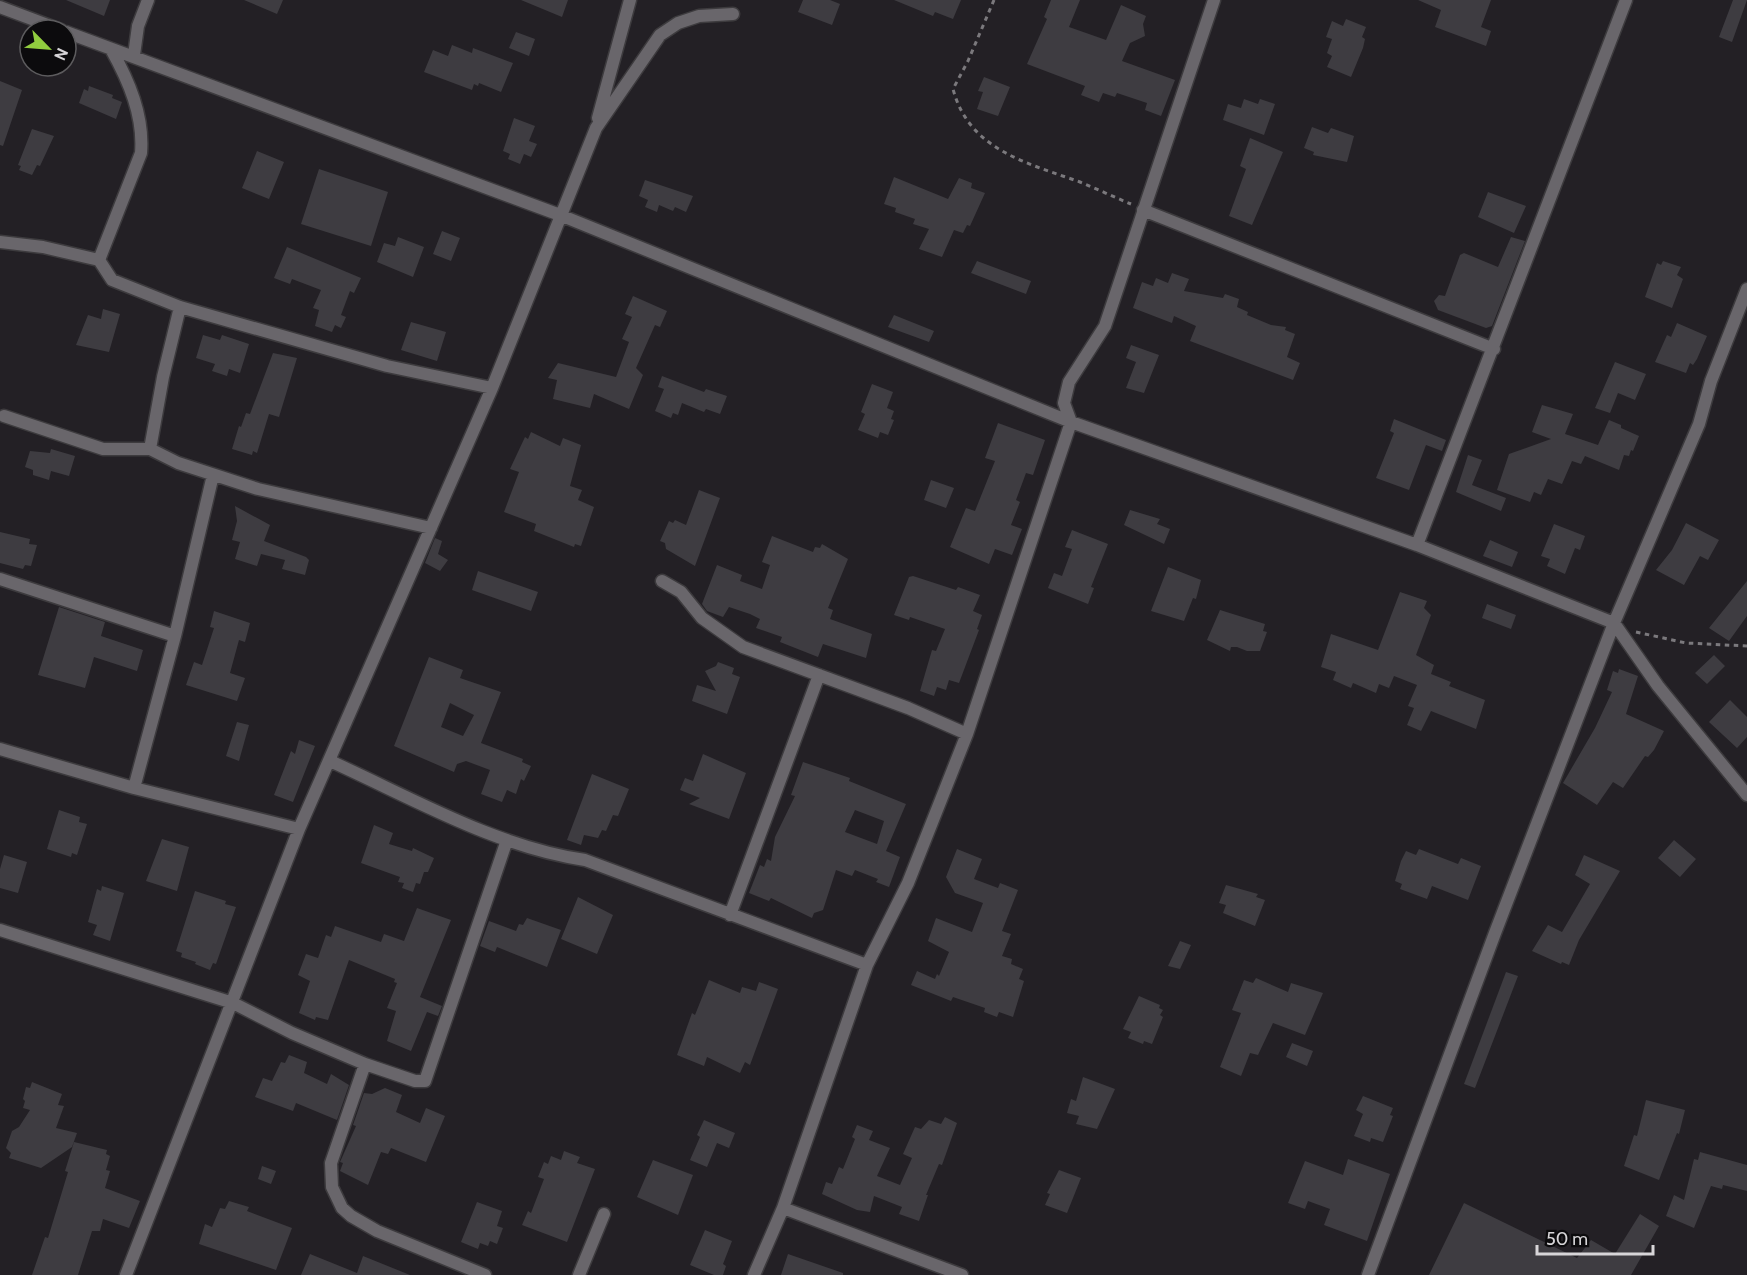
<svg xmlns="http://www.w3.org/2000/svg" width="1747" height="1275" viewBox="0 0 1747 1275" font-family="Cabin,sans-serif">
	<rect width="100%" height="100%" fill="#232025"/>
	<!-- building -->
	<path fill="#3e3c41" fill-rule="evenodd" d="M66 0H110L104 16Z
		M244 0H283L277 14Z
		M521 0H568L562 17Z
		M803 0H830L840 4 832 25 798 12Z
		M894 0H961L953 19 935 12 933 16Z
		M1051 0H1080L1069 27 1106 40 1121 5 1146 16 1143 24 1145 36 1130 43 1122 61 1175 80 1161 116 1145 110 1147 103 1117 93 1115 97 1103 93 1099 102 1081 95 1085 86 1027 64 1047 19 1044 17Z
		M1418 0H1491L1481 27 1491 31 1486 46 1435 27 1441 10Z
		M1733 0H1747L1732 42 1719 37Z
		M1346 19 1366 27 1362 37 1365 39 1363 48 1351 77 1327 67 1332 56 1327 53 1332 39 1326 37 1332 21 1343 26Z
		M516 32 535 39 529 56 509 48Z
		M452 45 472 53 473 48 513 63 501 92 479 83 478 86 474 84 472 90 424 72 433 50 448 56Z
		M984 77 1010 87 998 116 977 109 983 92 978 91Z
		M0 81 22 90 3 146 0 145Z
		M89 86 113 95 112 98 122 102 116 119 79 103 84 89 88 91Z
		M1244 99 1258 104 1260 99 1275 104 1264 135 1223 120 1228 104 1241 108Z
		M514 118 535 126 529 141 537 144 531 157 524 154 520 164 508 159 510 154 503 151Z
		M1312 127 1328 133 1331 128 1354 136 1347 162 1313 155 1314 152 1304 148Z
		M32 129 54 136 40 166 37 165 32 175 19 170 21 166 18 165Z
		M1250 138 1283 152 1252 225 1229 216 1246 169 1240 166Z
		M257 151 284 162 269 199 242 188Z
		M319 169 388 192 371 246 301 224Z
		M894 177 948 199 959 178 972 183 971 188 985 193 970 226 967 225 963 233 954 230 942 257 919 249 929 229 913 224 915 219 895 212 896 208 884 204Z
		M645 180 693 196 686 212 675 207 673 211 659 205 657 212 645 207 648 200 639 196Z
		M1488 192 1526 206 1514 233 1478 217Z
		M442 231 460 238 451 261 433 254Z
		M398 237 424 247 413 277 377 262 384 243 395 246Z
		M1511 237 1525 241 1492 326 1486 328 1438 310 1434 301 1439 295 1445 296 1460 255 1464 253 1498 267Z
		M287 247 361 278 354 293 350 291 341 315 346 317 341 328 335 325 332 332 315 326 319 310 313 308 321 290 292 279 290 284 274 278Z
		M977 261 1031 281 1026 294 971 273Z
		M1663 261 1681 267 1677 275 1683 279 1672 308 1645 297 1657 263 1661 265Z
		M1172 273 1189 279 1184 291 1223 298 1225 294 1239 299 1237 307 1248 312 1247 315 1271 325 1286 327 1285 330 1295 334 1287 357 1300 363 1293 380 1190 341 1196 326 1174 316 1172 323 1133 308 1142 282 1153 286 1156 278 1168 283Z
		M633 296 667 311 660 327 655 325 636 368 643 375 629 409 594 394 590 408 553 399 557 380 548 378 558 363 616 377 629 342 622 339 632 317 625 314Z
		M103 309 120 314 109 352 76 345 88 315 101 319Z
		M894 315 934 331 929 342 888 327Z
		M411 322 446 332 437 361 401 350Z
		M1677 323 1707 336 1697 359 1693 365 1690 363 1686 373 1655 362 1667 335 1671 337Z
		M203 335 220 340 222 335 249 344 240 373 229 369 227 376 212 371 215 364 196 358Z
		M1131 345 1159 355 1144 393 1126 388 1136 362 1126 358Z
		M273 353 297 358 279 417 269 414 257 453 253 451 252 455 232 449 239 426 241 427 246 413 250 414Z
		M1615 362 1646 374 1635 400 1618 393 1610 413 1595 408Z
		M662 376 704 392 706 389 727 396 720 414 706 409 704 412 682 403 678 415 673 413 671 418 655 411 664 389 658 387Z
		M872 384 893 392 887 408 894 411 891 419 894 420 888 435 880 432 878 438 858 430 865 414 861 412Z
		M1542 405 1573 414 1565 434 1598 445 1609 420 1621 425V428L1639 436 1633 451 1631 450 1629 456 1624 455 1619 470 1585 456 1581 464 1572 461 1562 484 1548 479 1541 495 1534 492 1530 502 1497 490 1509 454 1551 439 1532 432Z
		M1394 419 1446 440 1442 451 1426 445 1409 490 1376 478 1394 433 1390 431Z
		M998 423 1045 440 1033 475 1026 473 1016 500 1020 502 1011 525 1022 529 1012 555 995 549 989 564 950 547 966 508 975 511 995 461 985 458Z
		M531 432 560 446 563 438 581 445 570 486 582 490 578 500 594 507 581 546 575 544 574 547 534 531 536 524 504 512 519 472 510 469 525 437 528 439Z
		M51 449 75 456 69 476 51 471 49 480 33 475V470L25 467 30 451 50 453Z
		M1468 455 1482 460 1472 485 1506 498 1501 511 1456 492Z
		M931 480 954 488 946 508 924 500Z
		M699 490 720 498 695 566 666 549 665 543 660 541 669 521 673 523 675 520 686 525Z
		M235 506 270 525 264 541 306 557 309 560 305 575 282 569 285 560 261 554 257 566 235 559 240 542 232 540 237 521Z
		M1130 510 1160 519 1157 524 1170 529 1164 544 1124 525Z
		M1686 523 1719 540 1708 560 1700 556 1684 585 1656 570 1672 550Z
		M1554 524 1585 536 1580 550 1575 548 1565 574 1547 566 1550 559 1541 556Z
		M1072 530 1108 544 1091 587 1094 588 1088 604 1048 588 1054 573 1062 576 1072 549 1065 547Z
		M0 532 30 539 29 544 37 545 31 566 25 565 23 569 0 563Z
		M772 536 813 552 815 547 820 548 822 544 848 559 828 608 833 610 830 619 872 634 866 658 823 644 818 657 780 642 782 637 756 628 760 619 750 614 729 607 723 617 707 611 702 604 717 565 742 575 740 581 762 589 770 565 762 562Z
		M435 538 442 541 438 554 448 560 440 571 425 563Z
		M1490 540 1518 552 1512 567 1483 556Z
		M1168 567 1201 580 1196 599 1193 598 1184 621 1151 611Z
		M478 571 538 592 531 611 472 590Z
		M913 576 956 590 958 587 980 595 973 611 982 615 977 629 979 630 959 683 949 680 946 690 937 687 934 696 920 691 932 650 936 651 945 629 910 617 909 620 894 615 909 577Z
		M1747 581V616L1729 641 1709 628Z
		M1400 592 1427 601 1424 608 1431 615 1416 655 1434 665 1431 674 1451 682 1449 686 1485 700 1476 729 1431 711 1421 731 1407 725 1414 708 1408 706 1417 685 1394 676 1389 688 1379 684 1376 693 1353 683 1351 688 1333 680 1336 672 1321 667 1331 634 1378 650Z
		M1487 604 1516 615 1511 629 1482 618Z
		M59 607 105 622 101 636 143 650 137 671 94 657 85 688 38 675Z
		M1220 610 1265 624 1263 631 1267 632 1260 651H1247L1237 647H1231L1230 651 1207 640Z
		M214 611 250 623 245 642 239 640 230 673 245 678 237 701 186 685 194 662 202 665 214 628 210 627Z
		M1714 655 1725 666 1707 684 1695 673Z
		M429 657 463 670 460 678 501 692 481 743 523 759 522 762 531 766 524 781 521 779 516 794 507 790 502 802 481 794 490 770 466 761 457 764 454 772 394 746ZM450 703 474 715 463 736 441 727Z
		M718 662 734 668 732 674 740 677 727 714 692 701 697 685 716 691 705 671 716 666Z
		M1619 669 1638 676 1626 714 1664 731 1654 750 1648 757 1645 756 1623 788 1613 782 1597 805 1563 783 1595 728 1612 692 1607 690 1613 671 1618 673Z
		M1730 700 1747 717V737L1737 748 1709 722Z
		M237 722 249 725 239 761 226 756Z
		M299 740 315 746 293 802 274 795 291 751 295 754Z
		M703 754 746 773 729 819 689 804 700 798 680 790 685 778 693 781Z
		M803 762 850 778 849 781 906 804 886 851 900 857 889 887 876 882 878 879 855 870 852 876 836 870 823 910 814 913 812 918 771 898 769 901 749 893 760 865 764 867 767 859 771 861 775 837 795 796 791 795ZM855 810 884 821 877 844 845 832Z
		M592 774 629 789 618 816 613 815 606 831 602 830 598 838 584 835 581 845 567 840Z
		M59 810 80 817 79 822 87 824 77 855 72 853 71 857 47 849Z
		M374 825 393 833 389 844 412 851 413 848 434 858 428 872H424L420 884 416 883 413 892 402 888 404 883 398 882 400 877 361 863Z
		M162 839 189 847 177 891 146 881Z
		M1674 840 1696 859 1680 877 1658 858Z
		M957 849 982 859 974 879 998 888 1000 883 1018 890 1002 931 1011 934 1002 956 1012 959 1011 964 1023 969 1019 979 1024 981 1013 1017 999 1012 997 1017 984 1012 985 1008 953 997 951 1001 911 985 917 971 935 979 937 974 939 976 949 952 928 941 936 918 972 932 983 903 955 893 946 877Z
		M1419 849 1458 864 1461 858 1481 866 1468 900 1432 886 1427 899 1400 889 1402 884 1395 881 1401 861 1406 851 1416 855Z
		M4 855 27 862 18 893 0 888V869Z
		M1584 855 1620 871 1579 940 1569 965 1562 962 1561 964 1532 951 1548 925 1562 932 1590 884 1575 875Z
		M1226 885 1258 894 1256 897 1265 900 1255 926 1223 913 1226 905 1219 903Z
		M102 886 124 893 110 941 93 935 97 925 88 922 97 889 101 891Z
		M195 891 226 901 225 904 236 907 216 964 213 963 210 970 195 964 196 962 181 957 182 953 176 951Z
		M578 897 613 915 597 954 561 939Z
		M417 908 451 920 420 997 442 1006 438 1016 427 1012 411 1051 387 1041 396 1011 387 1008 397 983 394 982 395 979 349 960 328 1020 316 1017 315 1020 299 1013 310 981 298 975 306 954 318 958 326 935 331 937 335 926 381 942 384 934 404 941Z
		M527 918 561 930 547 967 497 947 495 952 480 946 489 921 516 931 519 924 523 925Z
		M1180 941 1191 945 1180 969 1168 966Z
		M1506 972 1518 976 1475 1088 1464 1084Z
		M1256 978 1288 992 1291 983 1323 993 1305 1035 1273 1023 1258 1055 1250 1053 1241 1076 1220 1067 1241 1013 1232 1010 1244 980 1253 983Z
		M709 980 740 993 742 987 756 991 759 982 778 989 750 1065 745 1062 740 1073 707 1057 704 1066 677 1055 692 1013 695 1015Z
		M1139 996 1160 1005 1159 1008 1163 1010 1160 1015 1163 1017 1152 1044 1144 1041 1143 1044 1128 1038 1131 1032 1123 1029Z
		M1292 1043 1313 1051 1307 1066 1286 1057Z
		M289 1055 307 1062 304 1073 327 1084 331 1074 349 1085 337 1120 296 1103 293 1111 255 1097 263 1078 272 1081 281 1062 285 1063Z
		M1083 1077 1115 1089 1097 1129 1076 1124 1079 1116 1067 1113 1071 1099 1076 1101Z
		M32 1082 62 1094 58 1105 64 1106 56 1128 77 1133 72 1147 41 1168 9 1158 11 1153 6 1148 12 1131 19 1127 30 1110 23 1108 25 1101 23 1099 26 1087 30 1088Z
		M385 1088 402 1095 396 1112 420 1123 426 1108 445 1116 426 1162 391 1148 388 1154 381 1152 368 1185 340 1171 343 1163 340 1162 356 1126 353 1125 364 1093 372 1094Z
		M1363 1096 1393 1108 1390 1115 1393 1116 1383 1142 1371 1138 1370 1142 1354 1136 1363 1114 1356 1110Z
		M1646 1100 1685 1110 1679 1134 1677 1133 1659 1180 1624 1166 1634 1135 1637 1136Z
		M945 1117 957 1123 942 1165 939 1164 926 1195H928L919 1221 899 1214 902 1207 874 1196 870 1212 857 1210 822 1194 826 1182 832 1184 839 1167 843 1169 855 1139 852 1137 857 1125 873 1131 869 1140 890 1148 877 1176 900 1185 912 1158 903 1154 915 1127 921 1129 929 1120 941 1124Z
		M704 1120 735 1133 729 1148 717 1143 707 1167 690 1160 700 1137 697 1135Z
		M74 1142 107 1150 106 1154 110 1156 106 1170 110 1171 105 1188 140 1201 129 1228 103 1219 100 1231H92L78 1275H32L45 1237 48 1238 68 1172 65 1171Z
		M564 1151 580 1157 577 1163 595 1169 567 1242 522 1225 528 1211 531 1213 544 1179 538 1177 544 1162 548 1164 551 1156 561 1160Z
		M1700 1152 1747 1165V1191L1723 1185 1722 1189 1711 1186 1694 1228 1666 1216 1674 1195 1684 1200 1694 1159 1698 1160Z
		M1348 1159 1390 1174 1367 1241 1324 1225 1330 1209 1308 1201 1305 1209 1288 1203 1305 1161 1343 1175Z
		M653 1160 693 1175 678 1215 637 1197Z
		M262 1166 276 1171 271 1184 258 1179Z
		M1059 1170 1081 1178 1067 1213 1045 1205 1050 1194 1047 1193Z
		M229 1201 249 1207 247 1211 292 1228 276 1270 199 1244 205 1224 212 1227 220 1208 225 1209Z
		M477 1202 502 1211 497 1226 503 1228 497 1244 490 1241 488 1246 480 1243 478 1249 461 1242Z
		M1464 1203 1577 1258 1591 1240 1615 1254 1640 1214 1659 1226 1631 1275H1429Z
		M705 1230 732 1241 723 1264 726 1266 723 1275H714L690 1265Z
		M310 1254 357 1273 363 1256 410 1275H301Z
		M788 1254 843 1273V1275H781Z"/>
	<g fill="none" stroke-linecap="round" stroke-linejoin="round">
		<!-- minor casing -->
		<g stroke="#3d3b3e" stroke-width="15">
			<path id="minor" d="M0 7 61 30
				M66 32 560 215 1071 422 1417 545 1614 623 1495 933 1368 1275
				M134 55 138 26 148 0
				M598 118 630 0
				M1143 210 1494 349
				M0 242 43 247 99 260 141 153C144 116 129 81 111 49
				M99 260 112 280 180 307 387 366 492 388
				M1747 289 1711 381 1699 424 1614 623 1658 686 1747 795
				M4 416 103 449H150L178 463 258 489 431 528
				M150 449 163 377 180 307
				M1417 545 1626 0
				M0 579 175 636
				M662 581 681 592 702 618 743 647 908 708 967 734
				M0 749 134 788 299 829
				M330 761C412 798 496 847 585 860L867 965
				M134 788 175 636 213 475
				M730 915 819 675
				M0 930 233 1003 292 1033 365 1064 415 1081H425L507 840
				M365 1064 331 1163 332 1187 342 1208 351 1216 377 1231 485 1275
				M783 1208 962 1275
				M126 1275 299 829 492 388 596 128 660 35 678 23 699 16 733 14
				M579 1275 604 1214
				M754 1275 783 1208 867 965 908 883 967 734 1071 422 1064 403 1069 382 1105 326 1214 0"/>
		</g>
		<!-- path -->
		<path stroke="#7b797d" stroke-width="3" stroke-dasharray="4.5 4.5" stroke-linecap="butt" d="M994 0 968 61 953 89C969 150 1027 163 1080 182 1097 189 1114 197 1131 204
			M1636 632 1686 643 1747 646"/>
		<!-- minor -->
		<use href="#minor" stroke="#69666b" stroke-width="12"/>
	</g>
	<!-- north arrow -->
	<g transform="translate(48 48) rotate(115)"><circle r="28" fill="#0c0b0d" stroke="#5d5c5e" stroke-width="1.5"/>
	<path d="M0-4.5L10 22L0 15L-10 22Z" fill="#91cd3f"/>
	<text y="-9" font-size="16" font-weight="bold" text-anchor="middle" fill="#d7d5d8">N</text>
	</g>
	<!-- scale -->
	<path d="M1537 1245v9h116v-9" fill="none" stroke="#d7d5d8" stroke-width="3"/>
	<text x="1546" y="1245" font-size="18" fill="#d7d5d8" stroke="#0c0b0d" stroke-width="4.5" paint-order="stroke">50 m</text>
</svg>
